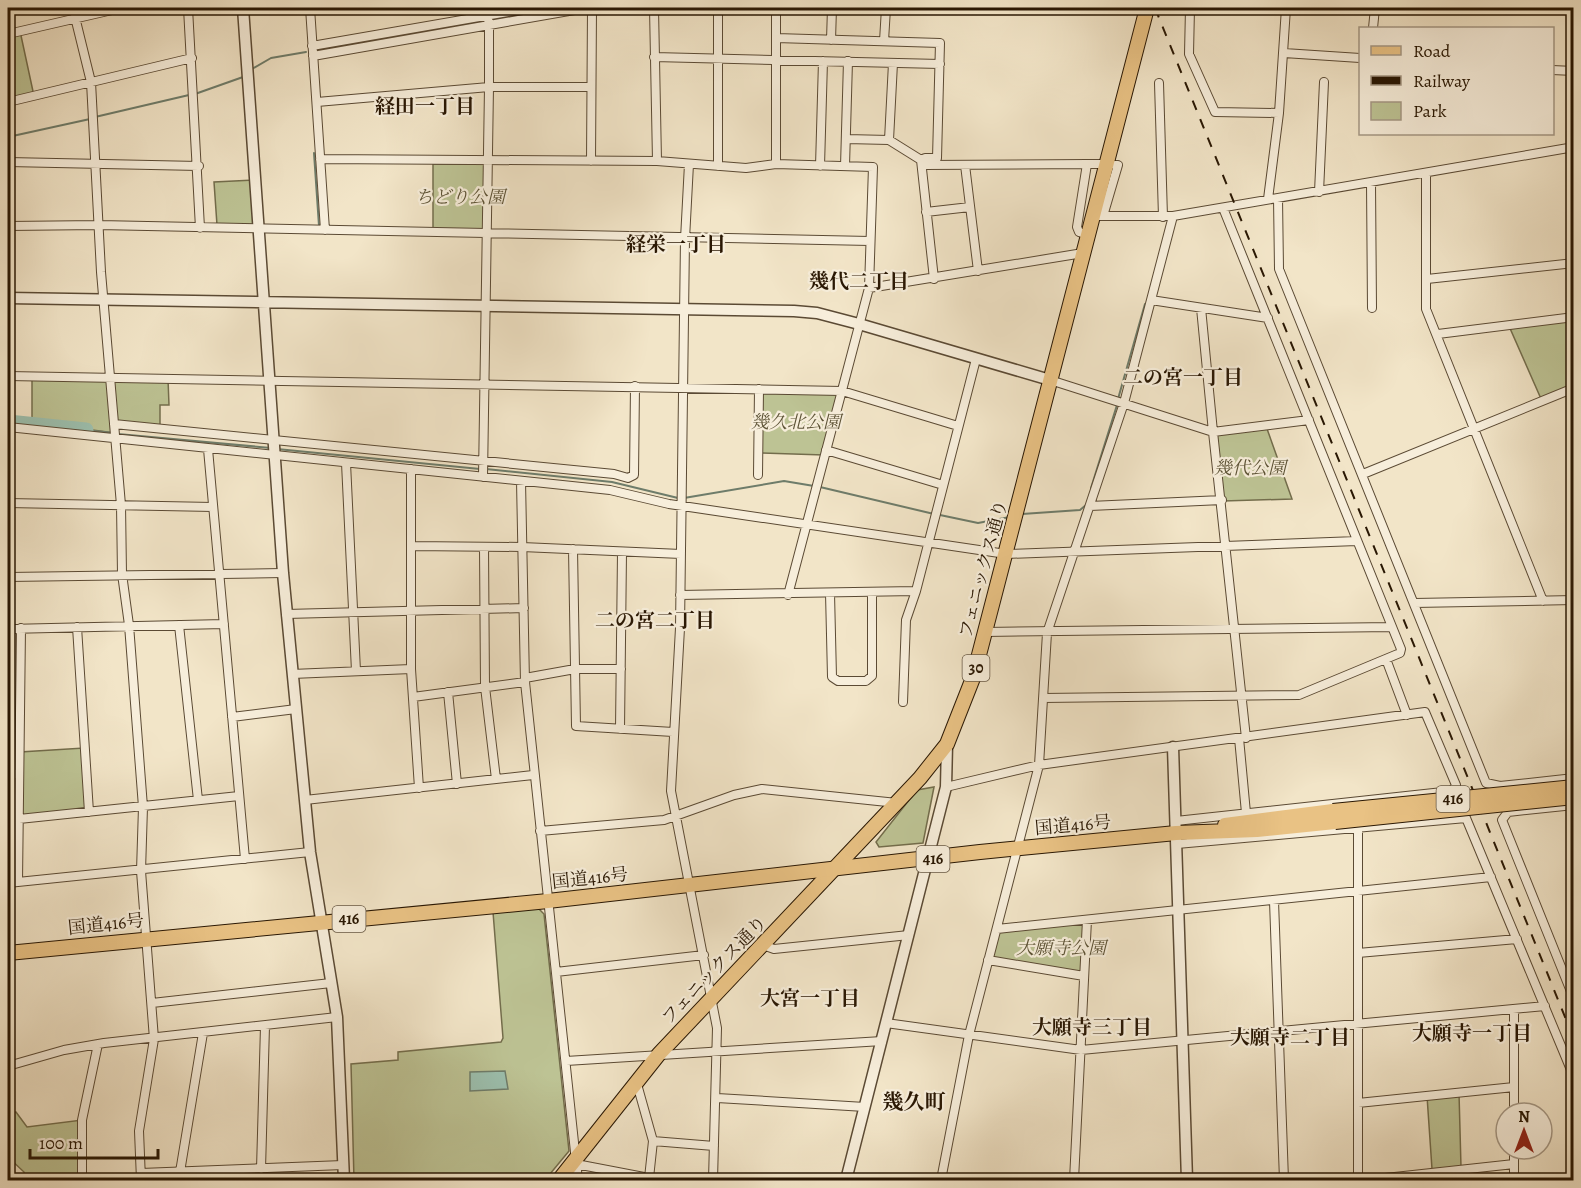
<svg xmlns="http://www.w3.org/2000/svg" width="1581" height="1188" viewBox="0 0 1581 1188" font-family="Alegreya,'Noto Serif JP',serif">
	<rect width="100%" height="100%" fill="#f2e5c8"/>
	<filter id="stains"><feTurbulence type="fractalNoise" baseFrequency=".00333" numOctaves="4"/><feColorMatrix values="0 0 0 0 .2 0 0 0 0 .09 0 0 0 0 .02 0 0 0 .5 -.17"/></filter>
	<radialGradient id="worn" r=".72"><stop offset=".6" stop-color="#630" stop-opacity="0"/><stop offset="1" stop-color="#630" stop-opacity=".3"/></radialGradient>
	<!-- green -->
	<path fill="#bdc394" stroke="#736d4c" stroke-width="1.5" d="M20 31 34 96 8 102V34Z
		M433 164H487L486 230H433Z
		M254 180 257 225H217L214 182Z
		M1573 317V388L1542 401 1509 326Z
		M32 378 168 379 169 405H160V429L115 424V433L32 422Z
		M760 390 840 392 824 455 760 453Z
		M1266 426 1292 499 1223 501 1217 433Z
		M84 748 89 812 19 819 20 752Z
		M934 787 923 843 879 847 876 842 917 790Z
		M538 908 544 914 569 1151 545 1180H354L351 1064 398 1060V1052L501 1042 503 1038 493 912Z
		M1081 922 1085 927 1083 975 991 959 998 930Z
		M1459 1093 1461 1167 1432 1169 1427 1096Z
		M8 1112H16L27 1127 82 1120V1180H25L24 1172 8 1157Z"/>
	<!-- water -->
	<path fill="#9cc0af" stroke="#6e7c6a" stroke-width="1.5" d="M505 1071 508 1089 470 1091V1072Z"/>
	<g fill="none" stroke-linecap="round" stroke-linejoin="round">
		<!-- stream -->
		<path stroke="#6e7c6a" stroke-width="2" d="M493 20 559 8
			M316 51 484 21
			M252 69 271 58 306 52
			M195 94 243 77
			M95 117 189 95
			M8 137 90 119
			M314 153 319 226
			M1118 399 1145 304
			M86 430 113 433
			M118 434 271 448
			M277 449 480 469
			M486 469 612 482 678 498
			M820 487 934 514
			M1091 488 1117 405
			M684 498 784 481 814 486
			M1022 514 1080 510 1086 505
			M940 515 978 523 1010 517"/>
		<!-- river -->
		<path stroke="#9cc0af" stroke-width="15" d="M8 422 86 430"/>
		<!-- minor casing -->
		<g stroke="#5b4a34" stroke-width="10">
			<path id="minor" d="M188 8 200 228
				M310 8 325 230
				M654 8 657 161
				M1190 8 1189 54 1215 112 1279 113
				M75 17 91 82 101 272 121 505 122 574 129 625 143 807 141 871 154 1039 139 1131 141 1180
				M1373 28 1375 8
				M8 34 121 8
				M776 38 940 43 937 158H925L921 160
				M831 40 832 8
				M884 41 886 8
				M312 46 531 8
				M1284 53 1360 58
				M313 56 586 8
				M654 57 940 64
				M1552 70 1574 71
				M1159 83 1163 217
				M8 102 192 58
				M317 102 489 87H591
				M846 139 889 140 921 160 934 279
				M889 140 893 63
				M320 159 657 161 746 168 776 164 873 167 869 288 788 595
				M591 161 592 8
				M8 162 199 166
				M689 164 685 239 680 628 671 791 717 1028 713 1180
				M776 164V8
				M1087 164H1101
				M924 165 1087 164 1077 227 1079 232 1088 235
				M965 165 978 271
				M718 166V8
				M820 166 823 61
				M845 166 848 61
				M1426 174V309L1543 601
				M1371 183 1372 308
				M1319 192 1324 82
				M1278 198 1279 269 1486 783 1500 786 1574 778
				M1268 199 1279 113 1286 8
				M926 212 970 207
				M1093 216H1173L1574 147
				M1103 216 1118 165H1115
				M8 226 99 225 870 241
				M1427 279 1574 263
				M869 288 1083 253
				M1151 300 1268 318
				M1201 308 1213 432 1309 420
				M1438 334 1574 317
				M8 376 842 391 958 426
				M1050 380 1213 432 1246 738
				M114 424 614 474 628 478 634 475 635 386
				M8 427 610 490 669 504 1006 554 1357 541
				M208 449 245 859
				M826 450 943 485
				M346 463 356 671
				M411 469V669L419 788
				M1363 474 1574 388
				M758 475 759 389
				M483 477 489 87V27L487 8
				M521 481 525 682 578 1180
				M8 503 213 507
				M1090 506 1222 500
				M411 546 522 547 681 554
				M484 547 485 687 496 779
				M573 549 576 726 673 732
				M8 577 283 573
				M830 593 832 677 838 681H866L872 676V592
				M680 595 916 591 976 359
				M1414 603 1574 600
				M286 614 524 608
				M179 625 198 800
				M77 627 89 812
				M8 629 224 624
				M985 632 1392 627
				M1386 659 1407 715
				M292 674 411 669
				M525 678 575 669H621
				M448 692 457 784
				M413 697 525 682
				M1043 698 1299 695 1400 653 1401 649 1223 208
				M903 702 906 620 916 591
				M232 717 296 709
				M620 729 622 552
				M1239 738 1246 813
				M8 774H19
				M946 787 1039 765 1425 712 1456 785 1452 791 1462 818
				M305 800 533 775
				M1574 805 1508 812 1502 820 1574 999
				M19 819 239 796
				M1176 821 1452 791
				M1358 829V1180
				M540 831 664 820 734 795 762 789 897 803
				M1177 844 1466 818 1574 1077
				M18 882 21 628
				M8 883 310 852
				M1274 901 1284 1180
				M997 929 1491 877
				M763 945 774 949 909 935
				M1358 953 1517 939
				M988 960 1084 976
				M556 972 704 955
				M152 1003 331 983
				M1514 1009V1113
				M886 1023 1081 1050 1545 1006
				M566 1061 882 1041
				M8 1066 64 1050 104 1043 337 1017
				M637 1084 653 1141 649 1178
				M717 1098 865 1107
				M1358 1103 1514 1087
				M653 1141 714 1146
				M1514 1149V1180
				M576 1164 649 1178 682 1180
				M261 1169 265 1026
				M180 1172 203 1033
				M141 1173 343 1165
				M82 1180V1120L98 1044
				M941 1180 969 1035 1039 765 1047 633 1124 403 1173 216
				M1074 1180 1087 920
				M1367 1180 1514 1164"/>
		</g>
		<!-- tertiary casing -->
		<g stroke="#5b4a34" stroke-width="13">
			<path id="tertiary" d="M243 8 283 573 310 852 337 1017 344 1180
				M8 298 794 311 817 313 859 324 1050 380
				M1173 747 1187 1180
				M846 1180 946 787 947 744"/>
		</g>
		<!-- primary casing -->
		<g stroke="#291703" stroke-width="16">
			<path id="primary" d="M559 1180 659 1054 920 778 947 744 973 678 1147 8"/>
		</g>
		<!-- trunk casing -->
		<g stroke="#291703" stroke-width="16">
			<path id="trunk" d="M1225 825 1333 811
				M8 953 548 901 980 852 1176 833 1257 830 1335 822"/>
		</g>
		<!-- minor -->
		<use href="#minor" stroke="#f7eedb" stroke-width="8"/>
		<!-- tertiary -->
		<use href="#tertiary" stroke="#f7eedb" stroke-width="10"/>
		<!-- primary -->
		<use href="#primary" stroke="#e9c284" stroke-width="14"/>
		<!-- trunk -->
		<use href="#trunk" stroke="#e9c284" stroke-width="14"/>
		<!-- rail -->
		<path stroke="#291703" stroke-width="2" stroke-dasharray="10 10" stroke-linecap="butt" d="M1155 8 1574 1039"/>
		<!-- trunk-bridge casing -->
		<g stroke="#291703" stroke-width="16" stroke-linecap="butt">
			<path id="trunk-bridge" d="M1333 811 1574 787
				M1335 822 1574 797"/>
		</g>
		<!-- trunk-bridge -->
		<use href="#trunk-bridge" stroke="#e9c284" stroke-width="14"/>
	</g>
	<g text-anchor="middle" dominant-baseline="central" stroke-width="4.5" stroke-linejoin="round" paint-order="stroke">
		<!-- shield labels -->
		<g fill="#f7eedb" stroke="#675844" stroke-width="1.5">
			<rect x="962.5" y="655" width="27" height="26" rx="4.5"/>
			<rect x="1436.5" y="786" width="33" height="26" rx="4.5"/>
			<rect x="916.5" y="846" width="33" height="26" rx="4.5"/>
			<rect x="332.5" y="906" width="33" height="26" rx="4.5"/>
		</g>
		<g font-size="16" font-weight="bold" fill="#291703">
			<text x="976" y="668">30</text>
			<text x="1453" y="799">416</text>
			<text x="933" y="859">416</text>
			<text x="349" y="919">416</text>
		</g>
		<!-- park labels -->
		<g font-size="18" font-style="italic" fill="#5d5336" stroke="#f7eedb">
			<text x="460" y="197">ちどり公園</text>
			<text x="796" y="422">幾久北公園</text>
			<text x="1250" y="468">幾代公園</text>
			<text x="1061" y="948">大願寺公園</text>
		</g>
		<!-- street labels -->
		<g font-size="18" fill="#291703" stroke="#f7eedb">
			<text transform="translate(983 569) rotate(-75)">フェニックス通り</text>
			<text transform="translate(1073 825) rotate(-5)">国道416号</text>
			<text transform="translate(590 878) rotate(-6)">国道416号</text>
			<text transform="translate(106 924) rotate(-6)">国道416号</text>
			<text transform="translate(714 970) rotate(-46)">フェニックス通り</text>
		</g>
		<!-- neighbourhood labels -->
		<g font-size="20" font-weight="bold" fill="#291703" stroke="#f7eedb">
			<text x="425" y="106">経田一丁目</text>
			<text x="676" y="244">経栄一丁目</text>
			<text x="859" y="281">幾代二丁目</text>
			<text x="1183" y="377">二の宮一丁目</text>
			<text x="655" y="620">二の宮二丁目</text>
			<text x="810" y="998">大宮一丁目</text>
			<text x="1092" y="1027">大願寺三丁目</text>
			<text x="1472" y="1033">大願寺一丁目</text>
			<text x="1290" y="1037">大願寺二丁目</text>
		</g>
		<!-- quarter labels -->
		<g font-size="21" font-weight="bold" fill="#291703" stroke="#f7eedb">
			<text x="914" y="1102">幾久町</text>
		</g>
	</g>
	<!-- margin -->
	<rect width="1581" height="1188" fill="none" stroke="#f2e5c8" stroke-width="30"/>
	<rect x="9" y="9" width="1563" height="1170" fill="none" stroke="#291703" stroke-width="3"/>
	<rect x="15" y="15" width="1551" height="1158" fill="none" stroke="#291703" stroke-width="1.5"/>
	<!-- legend -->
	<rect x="1359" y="27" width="195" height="108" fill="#f7eedb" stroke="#a59885" stroke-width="1.5"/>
	<rect x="1371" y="46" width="30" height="9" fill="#e9c284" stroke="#a59885" stroke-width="1.5"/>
	<text x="1413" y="57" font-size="18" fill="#291703">Road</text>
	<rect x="1371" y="76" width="30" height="9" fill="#291703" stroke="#a59885" stroke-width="1.5"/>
	<text x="1413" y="87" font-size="18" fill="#291703">Railway</text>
	<rect x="1371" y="102" width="30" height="18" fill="#bdc394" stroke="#a59885" stroke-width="1.5"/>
	<text x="1413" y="117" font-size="18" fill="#291703">Park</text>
	<!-- north arrow -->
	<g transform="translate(1524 1131)"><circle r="28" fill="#f7eedb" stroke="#a59885" stroke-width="1.5"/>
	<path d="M0-4.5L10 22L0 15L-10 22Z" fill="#8f2418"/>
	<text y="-9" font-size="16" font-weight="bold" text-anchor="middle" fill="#291703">N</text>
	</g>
	<!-- scale -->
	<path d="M30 1149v9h128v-9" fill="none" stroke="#291703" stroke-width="3"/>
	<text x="39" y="1149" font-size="18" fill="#291703" stroke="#f7eedb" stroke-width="4.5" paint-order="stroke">100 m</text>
	<rect width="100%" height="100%" filter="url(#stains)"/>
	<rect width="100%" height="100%" fill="url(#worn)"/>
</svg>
